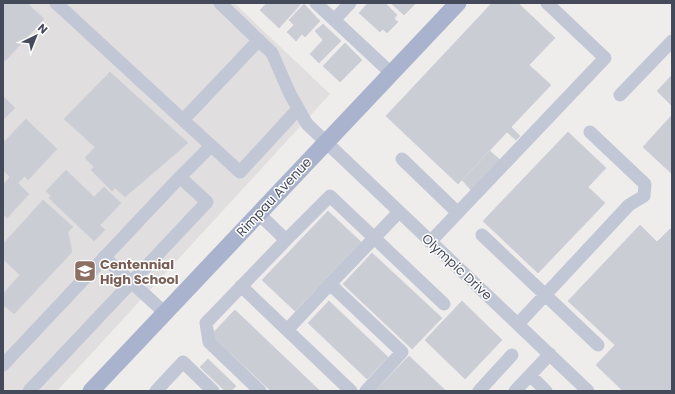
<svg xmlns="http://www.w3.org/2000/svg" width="675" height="394" viewBox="0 0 675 394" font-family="Poppins,sans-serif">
	<rect width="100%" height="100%" fill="#efedec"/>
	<!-- education -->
	<path fill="#e0dede" d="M3 3H234L330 94 57 391H3Z"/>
	<!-- building -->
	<path fill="#cbcdd5" stroke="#d0d0d8" d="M3 3H27L44 19 5 61 3 60Z
		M267 3H299L300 5 279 28 260 10Z
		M368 3H385L397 15 394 19 398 22 387 33 383 29 380 32 359 13Z
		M391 3H416L404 15Z
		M492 3H518L555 38 529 65 551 85 511 127 520 136 516 140 507 132 458 184 386 116Z
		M304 4 320 21 305 37 302 34 296 41 287 32 294 25 289 20Z
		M323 24 341 41 319 63 310 54 323 40 315 31Z
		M345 43 362 60 340 82 323 66Z
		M110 72 188 143 125 197 115 188 112 191 91 170 94 167 85 158 95 147 64 119Z
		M672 75V106L657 91Z
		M3 96 15 108 3 120Z
		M672 115V174L643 147Z
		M26 119 57 149 28 180 25 176 18 183 29 194 7 218 3 214V185L10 177 3 170V143Z
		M568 132 606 168 588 187 605 203 538 273 483 221Z
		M490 151 500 160 471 190 462 180Z
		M66 170 94 197 104 187 121 203 100 225 105 230 94 241 49 198 51 196 46 191Z
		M43 200 73 227 68 232 72 252 14 314 5 306 3 308V294L20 275 3 259V244Z
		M328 211 361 242 295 311 262 280Z
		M640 225 657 242 670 229 672 231V391H623L596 365 615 345 568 301Z
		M372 253 442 318 412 349 343 284Z
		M329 301 388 357 367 379 308 323Z
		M462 301 502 340 465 379 425 340Z
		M235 310 320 391H271L211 335Z
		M409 356 446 391H375Z
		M208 359 236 386 231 391H225L200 367Z"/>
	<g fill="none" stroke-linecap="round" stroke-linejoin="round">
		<!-- minor -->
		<path stroke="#c2c7d5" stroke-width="13" d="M56 3 183 120 259 40
			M220 3 272 53 290 94 307 124 588 391
			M316 3 391 73
			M334 20 350 3
			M620 95 672 41
			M183 120 240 172 298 109
			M402 159 458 213
			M180 177 211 146
			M259 214 286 240 206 323 209 342 260 391
			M482 235 598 345
			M286 240 330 196 444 304
			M430 242 605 58 547 3
			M104 257 165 313
			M241 286 351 391
			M518 324 629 205 644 196 645 184 590 132
			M287 330 330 284
			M3 365 180 177 207 202 29 391
			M530 375 546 391
			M156 391 183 362 213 391
			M366 391 402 352 330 284 399 212
			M479 391 512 355
			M515 391 550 354"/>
		<!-- major -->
		<path stroke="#aab3cd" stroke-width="17" d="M91 391 458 3"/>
	</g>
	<!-- icons -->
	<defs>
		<g id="school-square" transform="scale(1.15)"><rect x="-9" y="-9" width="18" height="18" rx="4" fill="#8d6e63" stroke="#fff"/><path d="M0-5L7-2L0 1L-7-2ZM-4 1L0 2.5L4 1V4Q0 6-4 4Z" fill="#fff"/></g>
	</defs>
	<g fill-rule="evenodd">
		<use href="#school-square" x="85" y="271"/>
	</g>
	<g text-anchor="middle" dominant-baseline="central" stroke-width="3" stroke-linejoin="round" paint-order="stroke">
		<!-- street labels -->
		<g font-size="13" fill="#444a5a" stroke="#fff">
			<text transform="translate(274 197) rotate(-47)">Rimpau Avenue</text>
			<text transform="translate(457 267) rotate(43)">Olympic Drive</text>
		</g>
		<!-- education labels -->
		<g font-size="13" font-weight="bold" fill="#785e54" stroke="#fff" text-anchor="start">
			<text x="100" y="264">Centennial<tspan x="100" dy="15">High School</tspan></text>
		</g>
	</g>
	<!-- border -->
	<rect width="675" height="394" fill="none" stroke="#444a5a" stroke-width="8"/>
	<!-- north arrow -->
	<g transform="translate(36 36) rotate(43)" stroke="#ffffff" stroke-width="3" paint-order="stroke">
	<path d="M0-3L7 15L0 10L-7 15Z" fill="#444a5a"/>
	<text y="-6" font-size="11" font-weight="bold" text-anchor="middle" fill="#444a5a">N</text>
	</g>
</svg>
